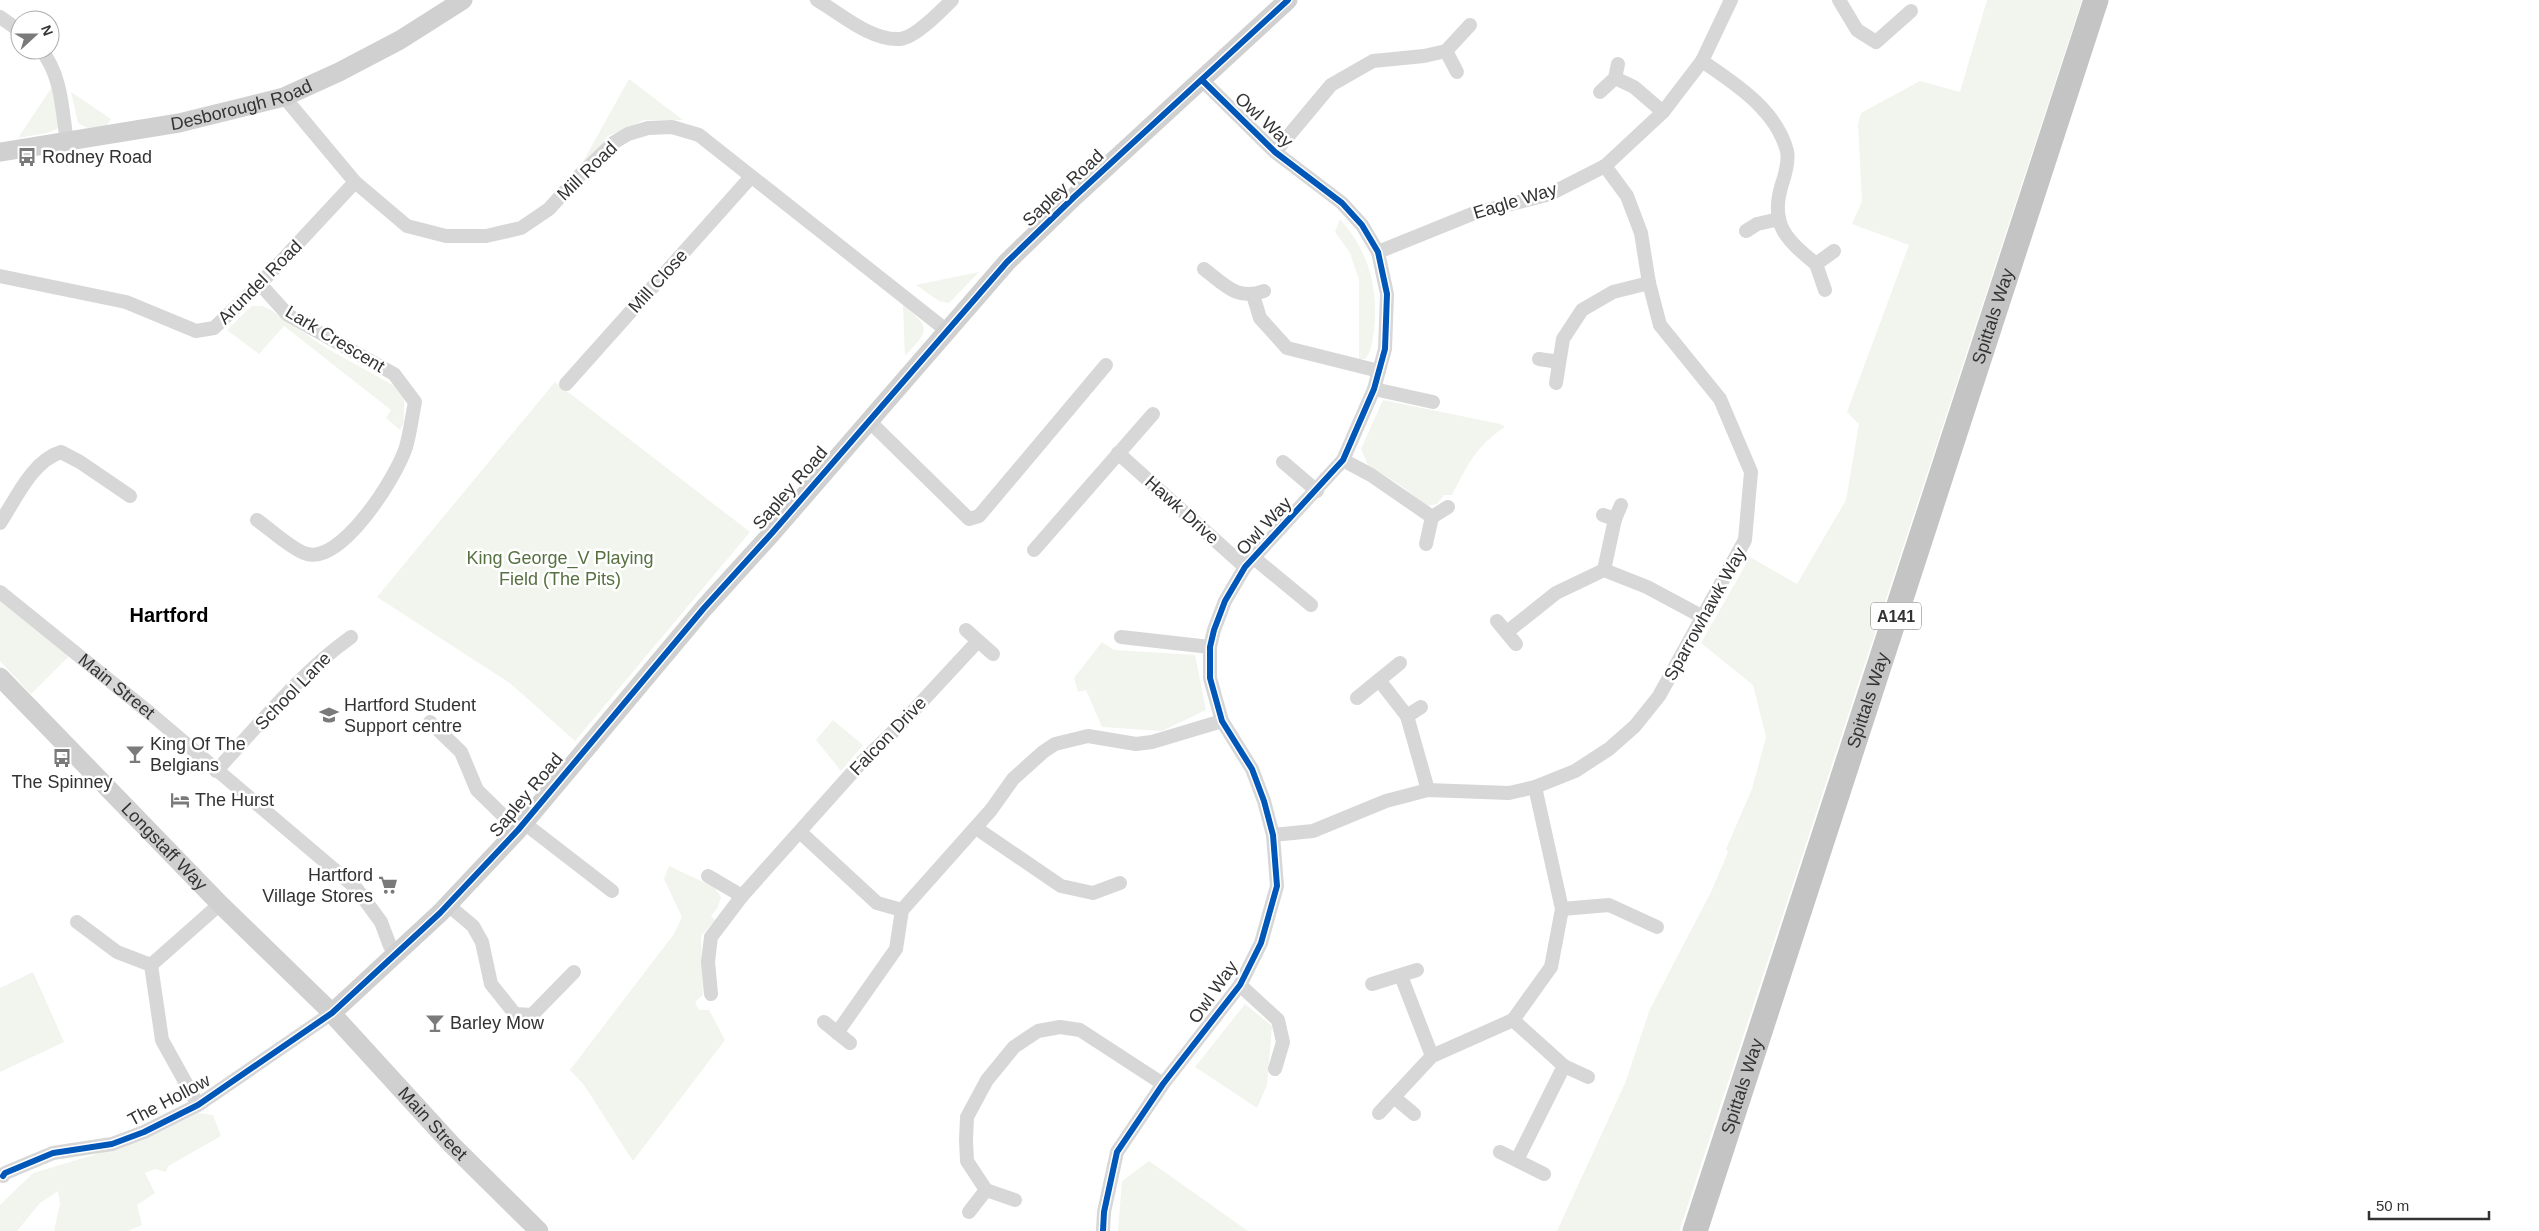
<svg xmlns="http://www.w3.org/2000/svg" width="2539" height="1231" viewBox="0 0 2539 1231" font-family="Arial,sans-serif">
	<rect width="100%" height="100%" fill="#fff"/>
	<!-- green -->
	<path fill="#f1f5ed" d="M1987 0H2082L1680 1229 1679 1231H1557L1626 1081 1650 1009 1711 892 1728 852 1726 849 1752 789 1766 737 1753 685 1701 643 1750 557 1797 584 1846 500 1859 424 1847 412 1909 245 1852 224 1862 201 1858 124 1861 113 1920 81 1960 92Z
		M629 79 683 120H644L608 136 575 176Z
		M52 87 60 118 57 129 47 133 18 138Z
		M71 92 111 119 107 125 88 128 78 123Z
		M1340 219C1368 250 1379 288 1374 330 1372 341 1372 351 1365 359H1359V280L1350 253 1335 232Z
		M979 272 949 303 939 301 916 285Z
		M903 305C932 329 929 330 905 356Z
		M252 306H262L271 310 326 348 393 385 404 399V422L400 430 386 418 391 410 284 326 259 354 227 330Z
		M555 382 750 532 575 741 511 684 377 597Z
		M1383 400 1500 424 1505 427C1476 446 1468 464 1452 495H1444L1437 504 1427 506 1400 485 1368 465 1361 449Z
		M0 599 69 656 31 694 0 661Z
		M1102 642 1114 650 1195 655 1206 710 1162 731 1102 727 1086 690 1078 692 1074 678Z
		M833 720 863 745 841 771 816 740Z
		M669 866 714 887 721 897 718 907 711 916 715 920 701 936 703 995 695 1002 699 1010H709L725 1040 633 1161 584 1085 570 1070 674 934 682 917 664 879Z
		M33 972 64 1042 0 1072V988Z
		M1245 1004 1272 1026 1267 1085 1257 1108 1195 1067Z
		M199 1113 213 1115 221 1136 168 1166 166 1172 155 1169 145 1173 155 1193 137 1205 142 1225 128 1231H54L60 1204 58 1191 40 1203 17 1231H0V1205L33 1173 141 1141Z
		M1149 1161 1248 1231H1118L1122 1181Z"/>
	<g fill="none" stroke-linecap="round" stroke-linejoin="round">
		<!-- street -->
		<g stroke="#d7d7d7" stroke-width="14">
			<path d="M817 0C841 14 871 41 900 39 915 38 941 11 952 0"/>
			<path d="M1839 0 1857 30 1876 42 1911 11"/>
			<path d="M0 17 20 31"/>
			<path d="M41 50C62 75 62 111 67 142"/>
			<path d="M1446 51 1457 72"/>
			<path d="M1702 61C1734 83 1776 109 1787 151 1789 161 1785 175 1782 184 1769 225 1787 240 1816 264"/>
			<path d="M1615 78 1634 87 1663 112"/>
			<path d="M1600 92 1615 78 1618 64"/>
			<path d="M284 97 355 182 407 226 446 236H486L521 228 549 209 576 179 613 143 628 134 648 128 672 127 699 135 946 330"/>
			<path d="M1275 152 1331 85 1373 61 1424 56 1446 51 1470 25"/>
			<path d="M1746 231 1757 224 1779 219"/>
			<path d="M1378 252 1472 214 1550 194 1605 166 1663 112 1702 61 1731 0"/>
			<path d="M1204 269C1225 285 1237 301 1264 291"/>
			<path d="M0 276 126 302 196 331 214 328 260 284 355 182"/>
			<path d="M1825 290 1816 264 1834 251"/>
			<path d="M1253 295 1260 318 1287 348 1379 371"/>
			<path d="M1539 359 1559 362"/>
			<path d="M1556 383 1563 339 1582 310 1613 292 1649 283"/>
			<path d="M566 384 750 178"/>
			<path d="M1374 389 1433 402"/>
			<path d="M868 420 969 519 979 516 1106 365"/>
			<path d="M1118 453 1245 567"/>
			<path d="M1343 460 1371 475 1432 517 1448 507"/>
			<path d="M1283 462 1317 491"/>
			<path d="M1603 515 1615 519"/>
			<path d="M257 520C270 529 289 547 304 553 340 568 397 476 406 447 410 433 412 417 415 402L394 374 288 315 260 284"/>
			<path d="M0 523C16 499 32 461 61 452L80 462 130 496"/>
			<path d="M1426 544 1432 517"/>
			<path d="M1034 550 1153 414"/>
			<path d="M1254 558 1311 605"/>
			<path d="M1604 570 1647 587 1703 617"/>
			<path id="s1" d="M0 592 151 714 356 888 381 922 390 946 397 953"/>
			<path d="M1497 621 1516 644"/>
			<path d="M966 630 993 654"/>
			<path d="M1507 632 1556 593 1604 570 1615 519 1621 505"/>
			<path d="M1121 637 1210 647"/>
			<path d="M1379 680 1407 716 1428 790"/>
			<path d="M1357 698 1400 663"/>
			<path d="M1407 716 1421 707"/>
			<path d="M430 722 461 752 477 790 518 830"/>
			<path d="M216 771C260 724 299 674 351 637"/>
			<path d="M524 823 612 891"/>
			<path d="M976 828 1061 886 1093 893 1120 883"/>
			<path d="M800 832 877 903 902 910"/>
			<path d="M1273 835 1313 831 1386 801 1428 790 1509 793 1535 787 1575 771 1609 749 1635 726 1659 696 1745 540 1751 472 1720 399 1660 325 1649 283 1641 233 1627 196 1605 166"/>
			<path d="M708 876 742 896"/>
			<path d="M448 905 473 926 482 942 491 984 515 1014 532 1015 574 972"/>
			<path d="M1562 909 1609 905 1657 927"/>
			<path d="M77 922 117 952 151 965"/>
			<path d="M1401 976 1432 1056"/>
			<path d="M1372 984 1417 970"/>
			<path d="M1240 985 1278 1020 1283 1042 1275 1069"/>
			<path d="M711 994 708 962 711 937 742 896 859 765 902 723 977 642"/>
			<path d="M1513 1020 1564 1066 1517 1160"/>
			<path d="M824 1022 850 1043"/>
			<path d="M837 1033 896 949 902 910 991 810 1013 779 1043 752 1055 744 1088 736 1136 744 1152 742 1222 721"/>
			<path d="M1564 1066 1588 1077"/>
			<path d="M1395 1098 1414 1114"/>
			<path d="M198 1105 162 1040 151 965 220 904"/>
			<path d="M1379 1113 1432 1056 1513 1020 1551 967 1562 909 1535 787"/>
			<path d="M1500 1152 1544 1174"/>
			<path d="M3 1176 5 1173 53 1153 112 1144 144 1132 198 1105 332 1013"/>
			<path d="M1015 1200 986 1190 967 1161 966 1140 967 1117 987 1080 1014 1047 1038 1031 1060 1027 1080 1030 1163 1084"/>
			<path d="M969 1212 986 1190"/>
			<path d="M1103 1231 1104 1212 1117 1152 1163 1084 1240 985 1261 943 1277 886 1273 835 1264 801 1252 769 1222 721 1210 678V647L1214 630 1225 601 1245 567 1343 460 1374 389 1385 349 1387 294 1378 252 1362 225 1342 203 1275 152 1202 80"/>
		</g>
		<!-- secondary -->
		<g stroke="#d0d0d0" stroke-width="19">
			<path id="s2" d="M0 152 179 123 284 97 339 72 400 40 463 0"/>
			<path id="s3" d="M0 677 220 904 325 1006 452 1145 539 1231"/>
			<path d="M332 1013 440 913 518 830 704 608 772 533 1007 262 1073 198 1288 0"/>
		</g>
		<!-- highway -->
		<path stroke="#c4c4c4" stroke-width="25" id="s4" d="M1695 1231 2096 0"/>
		<!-- cycleway casing -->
		<g stroke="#fff" stroke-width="9">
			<path id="cycleway" d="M3 1176 5 1173 53 1153 112 1144 144 1132 198 1105 332 1013 440 913 518 830 704 608 772 533 1007 262 1073 198 1288 0
				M1103 1231 1104 1212 1117 1152 1163 1084 1240 985 1261 943 1277 886 1273 835 1264 801 1252 769 1222 721 1210 678V647L1214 630 1225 601 1245 567 1343 460 1374 389 1385 349 1387 294 1378 252 1362 225 1342 203 1275 152 1202 80"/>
		</g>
		<!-- cycleway -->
		<use href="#cycleway" stroke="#0057b8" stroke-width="6"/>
	</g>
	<!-- icons -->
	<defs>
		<g id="bus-bare" transform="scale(1.5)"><path d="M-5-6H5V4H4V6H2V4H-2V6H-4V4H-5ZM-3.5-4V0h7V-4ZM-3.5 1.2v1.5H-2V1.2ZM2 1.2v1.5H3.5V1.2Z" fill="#7a7a7a" stroke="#fff" stroke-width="2.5" paint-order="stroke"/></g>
		<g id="school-bare" transform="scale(1.5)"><path d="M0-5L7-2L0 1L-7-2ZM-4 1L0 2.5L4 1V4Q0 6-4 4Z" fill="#7a7a7a" stroke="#fff" stroke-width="2.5" paint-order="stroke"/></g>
		<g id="bar-bare" transform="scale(1.5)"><path d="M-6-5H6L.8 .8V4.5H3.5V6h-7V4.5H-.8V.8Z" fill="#7a7a7a" stroke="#fff" stroke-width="2.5" paint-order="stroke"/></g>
		<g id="hotel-bare" transform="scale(1.5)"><path d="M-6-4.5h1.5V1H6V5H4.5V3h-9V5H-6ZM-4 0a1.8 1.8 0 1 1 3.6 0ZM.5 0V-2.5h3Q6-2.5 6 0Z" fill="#7a7a7a" stroke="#fff" stroke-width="2.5" paint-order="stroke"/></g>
		<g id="supermarket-bare" transform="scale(1.5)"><path d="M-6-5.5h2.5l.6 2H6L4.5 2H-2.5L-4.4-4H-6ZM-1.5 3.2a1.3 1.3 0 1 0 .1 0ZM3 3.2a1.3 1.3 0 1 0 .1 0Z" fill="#7a7a7a" stroke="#fff" stroke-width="2.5" paint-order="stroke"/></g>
	</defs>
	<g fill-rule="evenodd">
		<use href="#bus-bare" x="27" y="157"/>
		<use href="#school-bare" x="329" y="715"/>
		<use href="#bar-bare" x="135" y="754"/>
		<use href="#bus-bare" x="62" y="758"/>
		<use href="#hotel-bare" x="180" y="800"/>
		<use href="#supermarket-bare" x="388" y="885"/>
		<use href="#bar-bare" x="435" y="1023"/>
	</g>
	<g text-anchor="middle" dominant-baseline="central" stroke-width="5" stroke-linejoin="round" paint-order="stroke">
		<!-- shield labels -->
		<rect fill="#fff" stroke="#707070" stroke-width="1" x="1871" y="602.5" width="50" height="27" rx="4"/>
		<g font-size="16" font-weight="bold" fill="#333">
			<text x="1896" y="616">A141</text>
		</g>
		<!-- street labels -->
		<g font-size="18" fill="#333" stroke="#fff">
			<text stroke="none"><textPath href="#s2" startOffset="246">Desborough Road</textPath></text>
			<text transform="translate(1264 120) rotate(43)">Owl Way</text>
			<text transform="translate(587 171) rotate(-44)">Mill Road</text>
			<text transform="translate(1063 188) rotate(-43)">Sapley Road</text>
			<text transform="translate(1515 201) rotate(-17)">Eagle Way</text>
			<text transform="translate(658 281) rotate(-48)">Mill Close</text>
			<text transform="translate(260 282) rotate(-45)">Arundel Road</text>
			<text stroke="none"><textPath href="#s4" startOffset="962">Spittals Way</textPath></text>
			<text transform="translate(335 339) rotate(31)">Lark Crescent</text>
			<text transform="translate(790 488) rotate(-49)">Sapley Road</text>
			<text transform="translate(1182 510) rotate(42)">Hawk Drive</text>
			<text transform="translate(1264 526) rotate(-47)">Owl Way</text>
			<text transform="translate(1705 614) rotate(-61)">Sparrowhawk Way</text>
			<text stroke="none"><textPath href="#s1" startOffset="150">Main Street</textPath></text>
			<text transform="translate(293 691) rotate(-46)">School Lane</text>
			<text stroke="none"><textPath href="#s4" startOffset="558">Spittals Way</textPath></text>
			<text transform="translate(888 736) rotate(-46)">Falcon Drive</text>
			<text transform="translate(526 795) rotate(-50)">Sapley Road</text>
			<text stroke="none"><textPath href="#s3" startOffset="236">Longstaff Way</textPath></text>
			<text transform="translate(1213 992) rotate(-55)">Owl Way</text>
			<text stroke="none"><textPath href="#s4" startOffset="152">Spittals Way</textPath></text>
			<text transform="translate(169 1100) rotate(-28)">The Hollow</text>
			<text stroke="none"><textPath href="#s3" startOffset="622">Main Street</textPath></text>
		</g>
		<!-- poi labels -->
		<g font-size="18" fill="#333" stroke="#fff" text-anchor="start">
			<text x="42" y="157">Rodney Road</text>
			<text x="344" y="705">Hartford Student<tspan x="344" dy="21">Support centre</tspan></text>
			<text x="150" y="744">King Of The<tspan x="150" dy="21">Belgians</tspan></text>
			<text x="62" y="782" text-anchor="middle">The Spinney</text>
			<text x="195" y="800">The Hurst</text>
			<text x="373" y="875" text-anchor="end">Hartford<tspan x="373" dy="21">Village Stores</tspan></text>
			<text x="450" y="1023">Barley Mow</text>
		</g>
		<!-- park labels -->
		<g font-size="18" fill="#56703f" stroke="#fff">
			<text x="560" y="558">King George_V Playing<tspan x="560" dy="21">Field (The Pits)</tspan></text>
		</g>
		<!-- quarter labels -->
		<g font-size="20" font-weight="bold" fill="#000" stroke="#fff">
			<text x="169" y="615">Hartford</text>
		</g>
	</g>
	<!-- north arrow -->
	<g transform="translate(35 35) rotate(69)"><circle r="24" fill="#ffffff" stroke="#adadad"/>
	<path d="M0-4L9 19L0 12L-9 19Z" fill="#7a7a7a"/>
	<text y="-8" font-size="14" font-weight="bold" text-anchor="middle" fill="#333333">N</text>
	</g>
	<!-- scale -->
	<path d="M2369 1211v8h120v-8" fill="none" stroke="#333333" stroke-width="2.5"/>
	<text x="2376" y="1211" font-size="15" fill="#333333" stroke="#ffffff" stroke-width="4" paint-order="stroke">50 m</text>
</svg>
